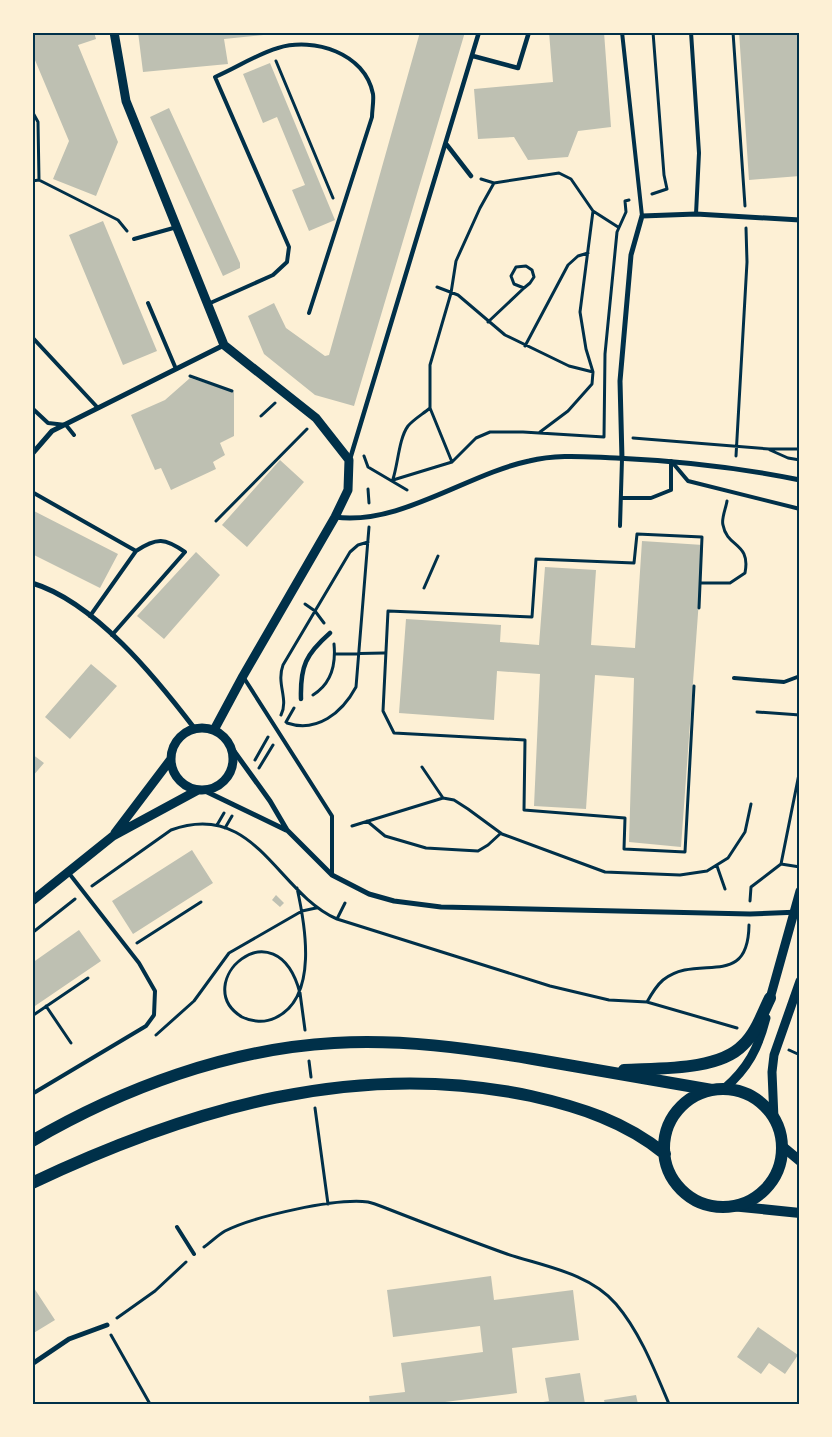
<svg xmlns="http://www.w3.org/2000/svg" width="832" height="1437" viewBox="0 0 832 1437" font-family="Manrope,sans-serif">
	<rect width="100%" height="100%" fill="#fdf0d5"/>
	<!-- building -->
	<path fill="#bec0b2" d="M32 32H94L96 39 78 45 118 142 96 196 53 179 69 141 32 53Z
		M138 32H273V34L224 39 228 64 143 72Z
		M420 32H465L354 406 315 395 264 354 248 316 274 303 286 328 325 356 329 355Z
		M549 32H604L611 127 578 131 568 157 528 160 514 137 478 139 474 89 553 82Z
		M739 32H800V176L749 180Z
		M270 63 335 220 309 231 292 190 305 185 277 117 263 123 243 74Z
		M169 108 240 263V268L223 276 150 117Z
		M103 221 157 351 123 365 69 235Z
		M190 378 234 392V436L220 443 225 455 213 462 216 469 171 490 161 468 155 470 131 415 165 400Z
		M280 460 304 482 247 547 222 525Z
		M32 510 118 554 100 588 32 554Z
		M642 541 703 545 681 847 629 842 634 678 595 675 586 809 534 806 540 674 497 671 494 720 399 713 406 619 501 625 500 642 539 645 545 567 596 570 591 645 635 648Z
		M196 552 220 575 164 639 137 616Z
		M91 664 117 686 70 739 45 717Z
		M32 754 44 763 32 777Z
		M192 850 213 883 133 934 112 901Z
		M276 895 284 903 280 907 272 900Z
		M79 930 101 961 32 1008V963Z
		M491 1276 494 1300 573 1290 579 1340 512 1348 517 1393 445 1402V1404H370L369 1396 405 1392 401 1363 483 1352 480 1326 393 1337 387 1290Z
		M32 1285 55 1320 32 1334Z
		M758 1327 798 1355 785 1374 769 1363 761 1374 737 1357Z
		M580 1373 585 1404H531L549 1401 545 1378Z
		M636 1395 638 1404H605L604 1400Z"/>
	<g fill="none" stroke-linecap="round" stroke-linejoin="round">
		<!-- path -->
		<path stroke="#003049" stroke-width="3" d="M733 32 745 206
			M276 61 333 198
			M32 111 38 122 39 180
			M481 179 494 183 559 173 571 179 593 211 580 312 586 349 593 372 592 384 568 411 540 432
			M32 181 39 180 118 220 127 231
			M652 194 667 189 664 175 653 32
			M593 211 618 227
			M437 287 458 295 505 335 569 366 593 372
			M488 322 524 288 514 284 511 276 516 267 526 266 532 270 534 277 530 283 524 288
			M525 346 568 265 578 256 588 253
			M190 376 232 391
			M261 416 275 403
			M604 437 605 354 617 232 626 212 625 201 629 200
			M633 438 769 449H800
			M770 450 788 458 800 460
			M364 456 368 467 407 490
			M736 456 747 262 746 228
			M452 462 430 408V365L451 293 456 261 480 208 494 183
			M393 479C398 464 399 438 408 426 414 419 423 414 430 408
			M393 480 452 462 476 438 490 432H523L604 437
			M368 489 369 503
			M216 521 307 429
			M700 583H730L745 573C751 542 727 548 723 525 721 519 726 508 727 501
			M424 588 438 556
			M305 604 315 611 324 623
			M335 654 384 653
			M694 686 685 852 624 849 625 818 524 810 525 740 394 733 383 711 388 611 532 617 536 559 634 563 637 534 702 537 699 608
			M313 695C331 684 336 665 334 644
			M757 712 800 715
			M281 715C289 699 276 684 283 665L350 552 358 545 368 542
			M286 722 294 708
			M287 723C317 733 342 713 356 687L369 527
			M255 760 268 737
			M422 767 443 798
			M259 768 273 745
			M367 821 385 836 426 848 478 851 488 845 501 833
			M217 825 224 813
			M352 826 443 798 454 800 468 809 502 834 605 872 680 875 707 871 728 858 745 832 751 804
			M225 828 232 816
			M781 864 800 867
			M717 866 725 889
			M92 886 171 830C255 799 277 893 337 919L550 986 609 1000 647 1002 737 1028
			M297 888C305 924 319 998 275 1018 265 1023 252 1022 242 1017 188 984 276 903 300 993L305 1030
			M750 901 751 887 781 864 800 769
			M337 919 345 903
			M32 933 75 899
			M137 943 201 902
			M647 1002C652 993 656 986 663 980 698 952 748 991 749 925
			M46 1006 71 1043
			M32 1016 88 978
			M156 1035 194 1001 229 953 302 911 316 908
			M789 1050 800 1055
			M309 1061 311 1077
			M315 1108 328 1204
			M204 1247C211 1242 218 1235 225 1231 255 1216 335 1198 368 1202 373 1203 378 1205 383 1207 424 1223 465 1239 507 1254 543 1266 590 1273 616 1304 640 1332 655 1371 669 1404
			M117 1318 155 1291 186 1262
			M111 1335 150 1404"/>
		<!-- service -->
		<path stroke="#003049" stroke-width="4" d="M622 32 642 216
			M691 32 699 153 696 214
			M134 239 177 227
			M148 303 176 369
			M208 304 273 275 287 262 289 247 215 77C236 68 257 54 278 48 314 37 365 53 373 94 374 101 372 110 372 117L309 313
			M32 337 98 408
			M32 408 48 423 66 425 74 435
			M672 462 688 481 800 509
			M32 492 136 551 90 616
			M622 498H651L671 490V461
			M620 526 622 459
			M112 635 185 552C165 538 157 537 136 551
			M244 678 332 816V875
			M734 678 784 682 800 676
			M32 1094 146 1026 154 1015 155 991 139 963 68 872
			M177 1227 194 1254"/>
		<!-- pedestrian -->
		<path stroke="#003049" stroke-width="4.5" d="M473 56 518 68 529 32
			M447 145 471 176
			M350 459 479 32
			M301 699C300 666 306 654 330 633"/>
		<!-- minor -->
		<path stroke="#003049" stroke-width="5" d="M32 454 52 431 224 345
			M622 459 620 381 631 255 642 216 696 214 800 220
			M335 517C399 526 467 474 529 461 558 454 586 457 616 458 680 461 737 467 800 480
			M32 583C95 602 156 678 195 729
			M231 747 270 801 287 830 332 875 369 894 394 901 441 907 750 914 800 912
			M203 790 286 830
			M32 1364 69 1339 107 1325"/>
		<!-- tertiary -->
		<path stroke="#003049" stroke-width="9" d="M114 32 126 101 224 345 316 418 349 460 348 490 335 517 243 676 214 730
			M171 759a31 31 0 1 1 62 0a31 31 0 1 1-62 0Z
			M115 833 171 759
			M32 901 113 836 198 790
			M769 1002 800 891
			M724 1089C748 1068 758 1049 766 1018
			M774 1119 772 1072 774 1055 800 981"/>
		<!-- secondary -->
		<path stroke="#003049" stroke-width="10" d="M782 1146 800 1161
			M731 1206 800 1213"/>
		<!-- primary -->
		<path stroke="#003049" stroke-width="12" d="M624 1070C658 1068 718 1071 743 1045 756 1033 762 1014 770 998
			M664 1148a59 59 0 1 1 118 0a59 59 0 1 1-118 0Z
			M32 1141C123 1088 228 1049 334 1043 401 1039 467 1048 533 1059 593 1069 652 1080 712 1090
			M32 1183C190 1108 357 1059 531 1096 580 1107 626 1122 665 1154"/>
	</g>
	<!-- border -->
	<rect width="832" height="1437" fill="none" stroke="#fdf0d5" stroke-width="68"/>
	<rect x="34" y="34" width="764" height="1369" fill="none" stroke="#003049" stroke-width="2"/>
</svg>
